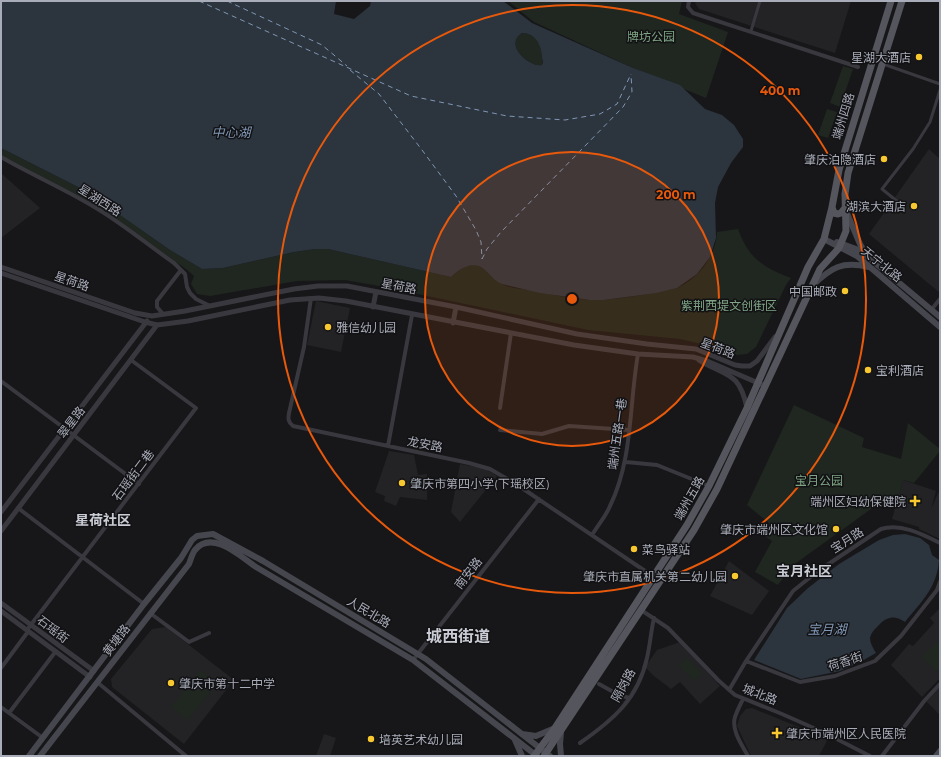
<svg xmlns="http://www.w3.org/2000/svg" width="941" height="757" viewBox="0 0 941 757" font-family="Montserrat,'Noto Sans SC',sans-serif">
	<rect width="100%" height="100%" fill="#171719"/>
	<!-- built -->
	<path fill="#232326" d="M696 1H851L835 53 699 9 695 3Z
		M929 149 940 159V293L869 234Z
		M1 173 40 208 1 238Z
		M316 301 350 308 341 352 307 345Z
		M389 451 414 455 418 475 427 474V500L400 497 396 506 384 501 385 496 375 492Z
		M460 464 484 468 497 476 460 522 451 512Z
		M903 480 936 491 931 509 940 489V539L919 529V527L892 519Z
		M729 561 769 591 752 615 710 596Z
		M939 609 940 678 922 697 891 665 909 644 913 646 934 623 930 618Z
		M166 627 234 680 184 744 112 687 111 679 152 629Z
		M680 642 720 686 700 704 680 682 671 689 654 676 645 667 657 650Z
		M940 684V715L925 700Z
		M752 708 828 739 819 756H751L737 726 740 716 746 709Z
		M324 734 336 738 330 756H316Z"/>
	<!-- green -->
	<path fill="#1f2720" d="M508 1H682L679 14 728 32 706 98 633 68 534 22Z
		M522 33C537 33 541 45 542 57 542 57 543 63 543 63 540 73 500 48 522 33Z
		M843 66 853 69 840 107 830 103Z
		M827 109 837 112 828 138 818 135Z
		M1 148 84 190 170 250 202 269 223 268 294 252 315 249H328L451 277C458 271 465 264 475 265 486 267 492 279 502 284 511 289 524 289 535 291 553 295 573 299 592 300 614 300 637 296 658 292 665 290 673 290 679 287 700 277 716 255 717 232L738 229C749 259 763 267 791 278L786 285 756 347 747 354 737 355 718 348 680 339 588 330 385 287 345 280 297 281 210 296 197 294 191 284 194 276 186 269 87 201 1 156Z
		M794 405 864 438 862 447 901 459 908 423 940 449V451L914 483 903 480 897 503 875 499 871 509 792 566 778 585 755 572 772 541 763 535 769 523 747 505Z
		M939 640 940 641V669L937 672 922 657Z
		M687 658 702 674 694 681 679 665Z
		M200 670 217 683 188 720 171 707Z"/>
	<!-- water -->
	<path fill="#2c343e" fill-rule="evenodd" d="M1 1H336L334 14 354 19 370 6 371 1H503L532 23 633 68 680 85 705 109 722 115 734 125 743 139V147L731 163 718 187 715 203 716 238 710 257 697 274 677 288 656 293 634 296 603 300H590L540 293 502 284C493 280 492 276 485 270 473 260 461 268 451 277L328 249H315L294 252 223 268 202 269 170 250 84 190 1 148ZM522 33C536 33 541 45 542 57 542 59 543 61 543 63 540 73 500 48 522 33Z
		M905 534 920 538 929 545 932 555 939 560C937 588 921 602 905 622 893 614 886 617 877 627 874 630 871 633 870 638 870 643 873 648 876 653L862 661 840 671 801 679 754 660 787 608 808 588 839 564 879 540 893 535Z"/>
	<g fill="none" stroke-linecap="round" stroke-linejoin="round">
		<!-- ferry -->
		<path stroke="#7f97b5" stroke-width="1" stroke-dasharray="5 4" stroke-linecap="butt" d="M199 1 411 96 507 116 565 120 600 114 617 104 631 74
			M227 1 322 45 347 66
			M350 70 379 94 422 150 456 196 476 230 481 242 482 259
			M482 259 487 249 501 232 623 107 632 92 631 74"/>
		<!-- pedestrian -->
		<path stroke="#38383e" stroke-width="3" d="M751 31 760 1
			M883 64 940 84
			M898 202 882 189 913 149 930 122 940 90"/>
		<!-- minor -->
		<path stroke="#38383e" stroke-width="4" d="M689 1 688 7 693 13 858 67
			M1 157C32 175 65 189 96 208 123 224 148 245 174 263L185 274 187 287 190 293 196 299 210 306
			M311 298 304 347 289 413C288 419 288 422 293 426L469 463 490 469 516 484 654 577
			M931 310 940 299
			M163 314 157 307V301L181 270
			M1 381 139 484
			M500 408 511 333
			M500 430 542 434 569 426 629 430
			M388 446 412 315
			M626 462 657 465 709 486
			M18 508 144 604
			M592 535C598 525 606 516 610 506 633 459 629 405 638 354
			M641 610 668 628 718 680 735 695 782 714 825 733 870 756
			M150 613 189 642 209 633
			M413 660 539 499
			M746 661 800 682 835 676 875 661 901 636 937 590 940 582
			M1 668 27 633V630L196 408 131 360
			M97 682 186 756
			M599 684 617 694 629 698
			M729 690 746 661 793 591 818 571 881 529C901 523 922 534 940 543
			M743 699C740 705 737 711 735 717 731 730 742 745 748 756
			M1 707 9 713
			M43 738 9 713 56 651
			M580 743C613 720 638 699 647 658 650 645 651 631 654 618
			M882 756 925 700 940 684"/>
		<!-- tertiary -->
		<path stroke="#38383e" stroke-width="5" d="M1 267 135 313 152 316 185 311 294 289 318 286H347L456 307 577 334 647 344 696 349 735 365 742 366H750L757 361 775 337
			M1 273 145 322 157 325 188 321 290 300 319 298 346 301 574 345 638 354 693 357 707 361 765 386
			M373 307 376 292
			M453 323 456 307
			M699 360C727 377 739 371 747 408
			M1 512 147 321
			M1 531 157 325
			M1 603 94 671
			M1 611 90 677"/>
		<!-- secondary -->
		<path stroke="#46474e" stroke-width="6" d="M846 211 860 244 866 255
			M824 239 857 256 940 327
			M837 242 856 249 867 256 940 317
			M813 285C832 267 842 261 869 267
			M561 732 560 744 561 756
			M522 734 536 736 555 728
			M515 740 522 756
			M29 756 144 604 181 558 192 540 197 536 213 534 263 561 426 659 550 756
			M40 756 189 564C191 559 192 554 195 550 212 529 241 557 256 567L413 660 537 756
			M936 756 940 751"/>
		<!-- primary -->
		<path stroke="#54555d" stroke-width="7" d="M832 207 834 213 838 214 841 213 845 208
			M534 756 555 728 687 525 709 486 747 408 808 267 824 239 832 207 839 170 891 1
			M544 756 694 530 717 489 820 269 839 248 846 231 845 194 848 173 902 1"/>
	</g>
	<!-- distance rings -->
	<circle cx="572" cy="299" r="147" fill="#e8590c" fill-opacity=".12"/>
	<g fill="none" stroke="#e8590c" stroke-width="2">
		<circle cx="572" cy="299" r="147"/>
		<circle cx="572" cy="299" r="294"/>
	</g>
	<!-- markers -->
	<g fill="#f8c830" stroke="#121214" stroke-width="1.5">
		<circle cx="919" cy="57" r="4"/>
		<circle cx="884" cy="159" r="4"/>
		<circle cx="914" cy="206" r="4"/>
		<circle cx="845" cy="291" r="4"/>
		<circle cx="328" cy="327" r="4"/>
		<circle cx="868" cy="370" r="4"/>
		<circle cx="402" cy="483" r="4"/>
		<path d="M913 495h4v4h4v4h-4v4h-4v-4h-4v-4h4z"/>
		<circle cx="836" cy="529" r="4"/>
		<circle cx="634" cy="549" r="4"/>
		<circle cx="735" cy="576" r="4"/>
		<circle cx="171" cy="683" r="4"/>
		<path d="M775 727h4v4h4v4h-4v4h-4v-4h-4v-4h4z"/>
		<circle cx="371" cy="739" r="4"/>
	</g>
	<g text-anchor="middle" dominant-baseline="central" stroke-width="3" stroke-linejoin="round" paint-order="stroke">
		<!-- park labels -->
		<g font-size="12" fill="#7fa585" stroke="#121214">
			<text x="651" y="36">牌坊公园</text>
			<text x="729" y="305">紫荆西堤文创街区</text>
			<text x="819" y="480">宝月公园</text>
		</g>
		<!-- poi labels -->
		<g font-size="12" fill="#a9acb9" stroke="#121214" text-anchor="end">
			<text x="911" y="57">星湖大酒店</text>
			<text x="876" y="159">肇庆泊隐酒店</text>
			<text x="906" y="206">湖滨大酒店</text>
			<text x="837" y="291">中国邮政</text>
			<text x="336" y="327" text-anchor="start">雅信幼儿园</text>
			<text x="876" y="370" text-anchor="start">宝利酒店</text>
			<text x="410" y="483" text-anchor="start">肇庆市第四小学(下瑶校区)</text>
			<text x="906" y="501">端州区妇幼保健院</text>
			<text x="828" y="529">肇庆市端州区文化馆</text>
			<text x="642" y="549" text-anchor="start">菜鸟驿站</text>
			<text x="727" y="576">肇庆市直属机关第二幼儿园</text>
			<text x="179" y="683" text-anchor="start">肇庆市第十二中学</text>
			<text x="786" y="733" text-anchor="start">肇庆市端州区人民医院</text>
			<text x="379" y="739" text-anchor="start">培英艺术幼儿园</text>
		</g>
		<!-- street labels -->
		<g font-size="12" fill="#a9acb9" stroke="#121214">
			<text transform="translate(843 116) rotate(-73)">端州四路</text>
			<text transform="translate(100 200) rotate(32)">星湖西路</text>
			<text transform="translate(882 264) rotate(39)">天宁北路</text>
			<text transform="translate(72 281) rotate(19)">星荷路</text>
			<text transform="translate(399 286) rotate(11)">星荷路</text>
			<text transform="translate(718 348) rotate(21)">星荷路</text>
			<text transform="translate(71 422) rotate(-53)">翠星路</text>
			<text transform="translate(617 434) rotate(-82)">端州五路一巷</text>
			<text transform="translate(425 444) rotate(11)">龙安路</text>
			<text transform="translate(133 475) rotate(-53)">石瑶街二巷</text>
			<text transform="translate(689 498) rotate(-61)">端州五路</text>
			<text transform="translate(847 540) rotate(-33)">宝月路</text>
			<text transform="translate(468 573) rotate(-52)">南安路</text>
			<text transform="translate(369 612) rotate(31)">人民北路</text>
			<text transform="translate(53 629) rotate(37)">石瑶街</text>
			<text transform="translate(116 640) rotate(-53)">黄塘路</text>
			<text transform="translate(845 661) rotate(-18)">荷香街</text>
			<text transform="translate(623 685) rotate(-61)">隔岗路</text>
			<text transform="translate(760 694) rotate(22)">城北路</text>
		</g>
		<!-- water labels -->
		<g font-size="13" font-style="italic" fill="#7f97b5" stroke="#121214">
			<text x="231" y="132">中心湖</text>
			<text x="827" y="629">宝月湖</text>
		</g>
		<!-- quarter labels -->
		<g font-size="14" font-weight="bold" fill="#caccd5" stroke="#121214">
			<text x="103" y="520">星荷社区</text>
			<text x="804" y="571">宝月社区</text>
		</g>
		<!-- district labels -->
		<g font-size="16" font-weight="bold" fill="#caccd5" stroke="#121214">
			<text x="458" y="636">城西街道</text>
		</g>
	</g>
	<circle cx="572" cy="299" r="6" fill="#e8590c" stroke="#121214" stroke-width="2"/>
	<g font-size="12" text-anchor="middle" font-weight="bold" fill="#e8590c" stroke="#121214" stroke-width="3" stroke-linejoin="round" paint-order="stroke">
		<text x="780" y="95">400 m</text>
		<text x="676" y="199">200 m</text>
	</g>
	<!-- border -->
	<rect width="941" height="757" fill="none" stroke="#a9acb9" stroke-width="4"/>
</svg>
